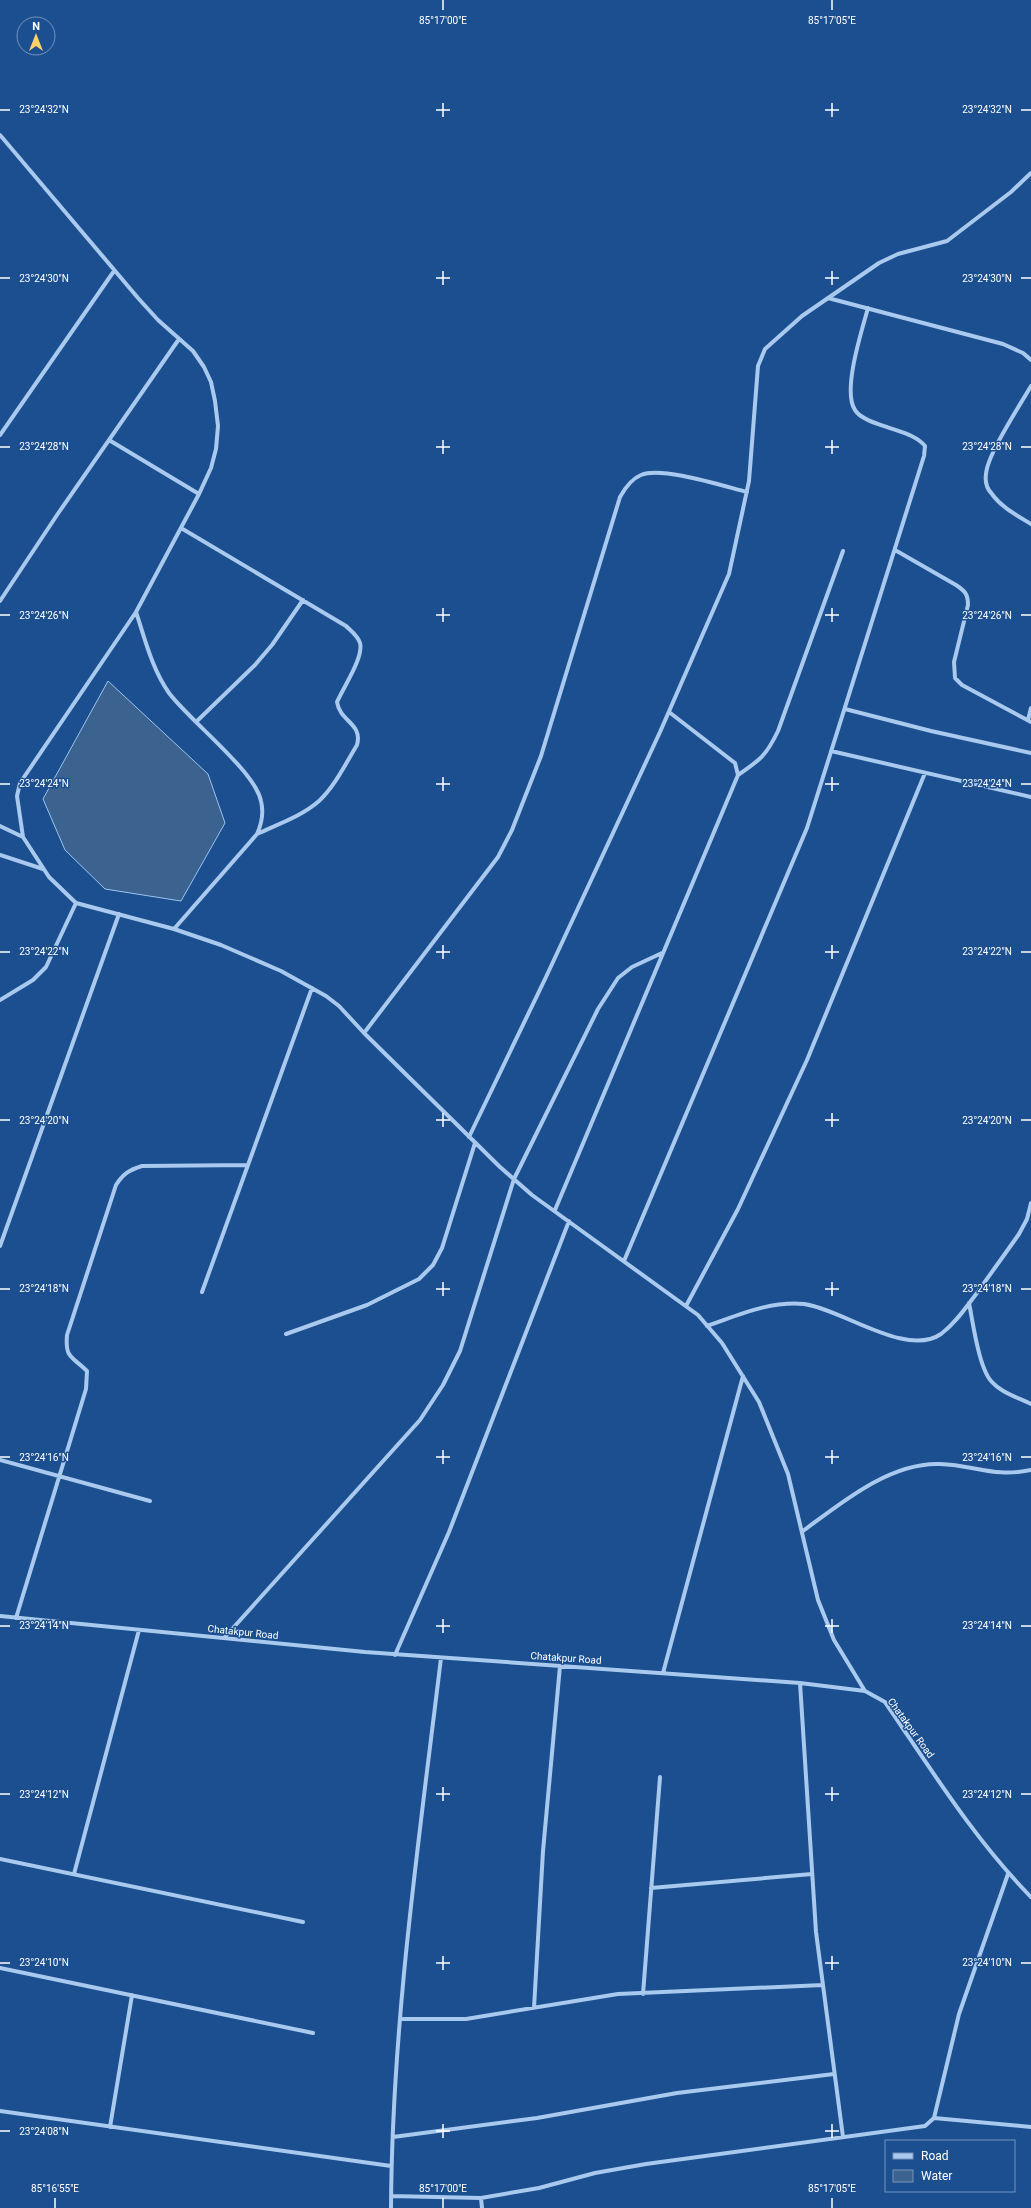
<svg xmlns="http://www.w3.org/2000/svg" width="1031" height="2208" viewBox="0 0 1031 2208" font-family="Roboto,sans-serif">
	<rect width="100%" height="100%" fill="#1b4f8f"/>
	<!-- water -->
	<path fill="#3c6290" stroke="#9cc4f0" d="M108 681 208 774 225 823 181 901 105 889 65 850 43 799Z"/>
	<g fill="none" stroke-linecap="round" stroke-linejoin="round">
		<!-- street -->
		<path stroke="#a9c9ee" stroke-width="4" d="M0 135 138 298 158 320 193 351 204 367 211 382 215 401 218 426 216 449 211 468 199 494 136 612 20 783 17 796 23 837 49 877 76 903 174 929 221 945 281 971 326 996 339 1006 364 1033 500 1167 532 1195 698 1315 722 1343 759 1402 788 1474 818 1600 834 1640 865 1691
			M828 298 1003 344 1023 353 1031 360
			M1031 386C1020 405 987 455 986 474 985 481 987 489 992 494 1001 507 1018 516 1031 524
			M0 435 114 271
			M109 440 199 494
			M181 528 346 626C351 631 358 636 360 643 364 657 343 688 337 702 340 722 363 723 357 745 346 763 335 786 319 801 302 816 278 824 257 834
			M895 550 956 585C965 591 968 594 968 605L954 662 955 678 962 685 1031 722
			M0 601 57 515 179 339
			M136 612C145 639 152 669 169 693 190 721 255 771 261 801 264 813 262 823 257 834L174 929
			M845 709 931 731 1031 753
			M1028 720 1031 708
			M196 722 255 665 272 645 303 600
			M831 751 1031 797
			M738 775C760 760 766 756 778 731L843 551
			M0 826 23 837
			M0 855 43 869
			M0 1000 33 980 46 967 76 903
			M364 1033 498 857 512 830 541 756 620 497C625 488 631 479 641 475 662 466 723 486 747 492
			M469 1137 546 977 660 732 729 574 749 481 758 366 765 349 802 316 879 263 898 254 947 241 1011 192 1031 173
			M555 1210 738 775 735 763 669 712
			M0 1246 119 914
			M624 1261 807 828 924 456 925 446C916 435 900 432 887 427 878 424 860 419 855 410 842 391 862 330 868 308
			M202 1292 312 988
			M969 1303C973 1322 979 1371 993 1383 1002 1393 1019 1398 1031 1404
			M686 1306 738 1209 807 1060 925 773
			M707 1326C739 1315 769 1301 804 1304 842 1309 906 1358 941 1334 956 1323 966 1307 977 1293 991 1273 1005 1254 1019 1234L1027 1219 1031 1203
			M286 1334 367 1305 419 1279 433 1265 442 1248 475 1143
			M0 1460 150 1501
			M803 1531C841 1503 890 1462 940 1464 974 1465 995 1478 1031 1470
			M0 1616 365 1652 800 1683 865 1691 885 1702C931 1769 974 1839 1031 1897
			M16 1618 86 1389 87 1371C72 1356 65 1359 67 1335L116 1185C123 1174 129 1170 142 1166L247 1165
			M224 1638 420 1420 443 1385 460 1351 514 1179 598 1009 618 978 632 967 662 953
			M395 1655 449 1532 569 1221
			M663 1673 743 1376
			M800 1683 816 1932 843 2137
			M0 1859 303 1922
			M74 1874 139 1630
			M651 1888 812 1874
			M0 1968 313 2033
			M643 1994 660 1777
			M534 2008 543 1851 560 1666
			M400 2019H466L618 1994 823 1985
			M0 2111 391 2166
			M934 2118 1031 2127
			M110 2127 132 1995
			M393 2137 537 2118 677 2093 834 2074
			M391 2196 481 2198 539 2188 595 2173 646 2164 925 2126 934 2118 959 2014 1008 1874
			M481 2198 482 2208
			M391 2208C392 2024 419 1840 441 1658"/>
	</g>
	<!-- ticks -->
	<path fill="none" stroke="#fff" stroke-width="1.5" d="M443 0V10M832 0V10M443 103V117M832 103V117M0 110H10M436 110H450M825 110H839M1021 110H1031M443 271V285M832 271V285M0 278H10M436 278H450M825 278H839M1021 278H1031M443 440V454M832 440V454M0 447H10M436 447H450M825 447H839M1021 447H1031M443 608V622M832 608V622M0 615H10M436 615H450M825 615H839M1021 615H1031M443 777V791M832 777V791M0 784H10M436 784H450M825 784H839M1021 784H1031M443 945V959M832 945V959M0 952H10M436 952H450M825 952H839M1021 952H1031M443 1113V1127M832 1113V1127M0 1120H10M436 1120H450M825 1120H839M1021 1120H1031M443 1282V1296M832 1282V1296M0 1289H10M436 1289H450M825 1289H839M1021 1289H1031M443 1450V1464M832 1450V1464M0 1457H10M436 1457H450M825 1457H839M1021 1457H1031M443 1619V1633M832 1619V1633M0 1626H10M436 1626H450M825 1626H839M1021 1626H1031M443 1787V1801M832 1787V1801M0 1794H10M436 1794H450M825 1794H839M1021 1794H1031M443 1956V1970M832 1956V1970M0 1963H10M436 1963H450M825 1963H839M1021 1963H1031M443 2124V2138M832 2124V2138M0 2131H10M436 2131H450M825 2131H839M55 2198V2208M443 2198V2208M832 2198V2208"/>
	<g text-anchor="middle" dominant-baseline="central" stroke-width="3" stroke-linejoin="round" paint-order="stroke">
		<!-- street labels -->
		<g font-size="10" fill="#fff" stroke="#1b4f8f">
			<text transform="translate(243 1632) rotate(6)">Chatakpur Road</text>
			<text transform="translate(566 1658) rotate(4)">Chatakpur Road</text>
			<text transform="translate(911 1728) rotate(54)">Chatakpur Road</text>
		</g>
	</g>
	<g font-size="10" text-anchor="middle" fill="#fff" stroke="#1b4f8f" stroke-width="3" stroke-linejoin="round" paint-order="stroke">
		<text x="443" y="24">85°17'00"E</text>
		<text x="832" y="24">85°17'05"E</text>
		<text x="44" y="113">23°24'32"N</text>
		<text x="987" y="113">23°24'32"N</text>
		<text x="44" y="282">23°24'30"N</text>
		<text x="987" y="282">23°24'30"N</text>
		<text x="44" y="450">23°24'28"N</text>
		<text x="987" y="450">23°24'28"N</text>
		<text x="44" y="619">23°24'26"N</text>
		<text x="987" y="619">23°24'26"N</text>
		<text x="44" y="787">23°24'24"N</text>
		<text x="987" y="787">23°24'24"N</text>
		<text x="44" y="955">23°24'22"N</text>
		<text x="987" y="955">23°24'22"N</text>
		<text x="44" y="1124">23°24'20"N</text>
		<text x="987" y="1124">23°24'20"N</text>
		<text x="44" y="1292">23°24'18"N</text>
		<text x="987" y="1292">23°24'18"N</text>
		<text x="44" y="1461">23°24'16"N</text>
		<text x="987" y="1461">23°24'16"N</text>
		<text x="44" y="1629">23°24'14"N</text>
		<text x="987" y="1629">23°24'14"N</text>
		<text x="44" y="1798">23°24'12"N</text>
		<text x="987" y="1798">23°24'12"N</text>
		<text x="44" y="1966">23°24'10"N</text>
		<text x="987" y="1966">23°24'10"N</text>
		<text x="44" y="2135">23°24'08"N</text>
		<text x="55" y="2192">85°16'55"E</text>
		<text x="443" y="2192">85°17'00"E</text>
		<text x="832" y="2192">85°17'05"E</text>
	</g>
	<!-- legend -->
	<rect x="885" y="2140" width="130" height="52" fill="#1b4f8f" stroke="#7695bc"/>
	<rect x="893" y="2153" width="20" height="6" fill="#a9c9ee" stroke="#7695bc"/>
	<text x="921" y="2160" font-size="12" fill="#ffffff">Road</text>
	<rect x="893" y="2170" width="20" height="12" fill="#3c6290" stroke="#7695bc"/>
	<text x="921" y="2180" font-size="12" fill="#ffffff">Water</text>
	<!-- north arrow -->
	<g transform="translate(36 36)"><circle r="19" fill="#1b4f8f" stroke="#7695bc"/>
	<path d="M0-3L7 15L0 10L-7 15Z" fill="#ffd166"/>
	<text y="-6" font-size="11" font-weight="bold" text-anchor="middle" fill="#ffffff">N</text>
	</g>
</svg>
